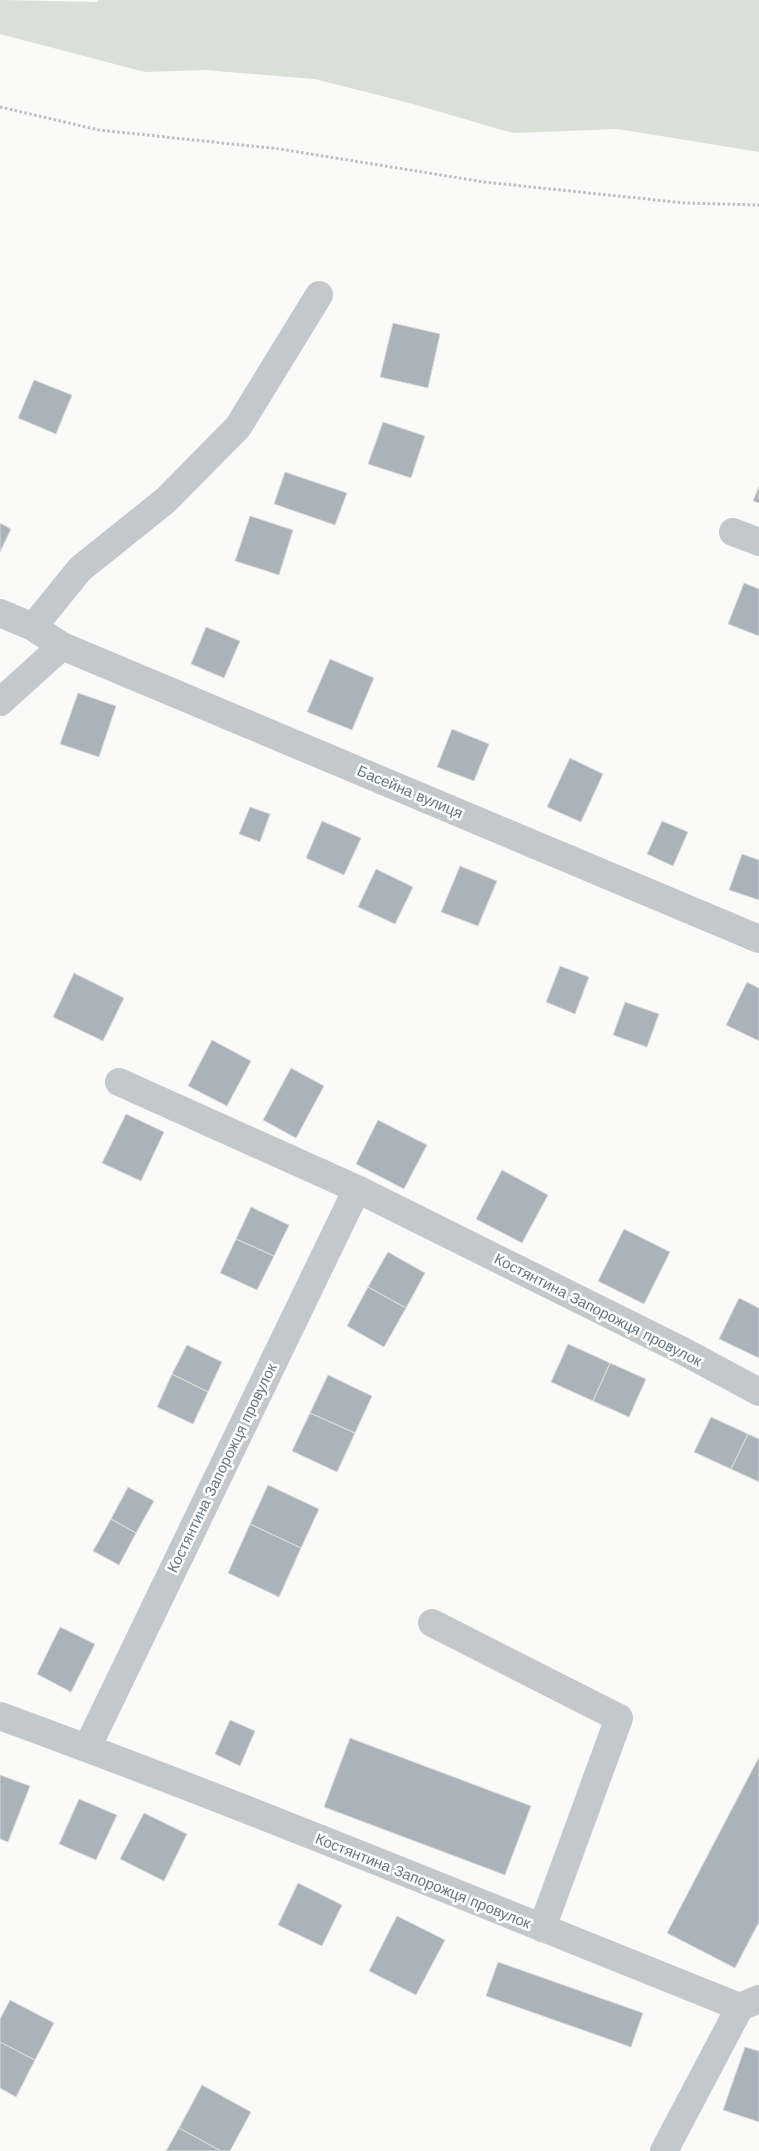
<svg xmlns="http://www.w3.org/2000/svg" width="759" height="2151" viewBox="0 0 759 2151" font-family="'Work Sans',sans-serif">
	<rect width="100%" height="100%" fill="#fafaf8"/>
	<!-- green -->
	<path fill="#dadfd7" d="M0 0 97 2 98 0H759V152L618 129 513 133 413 104 315 79 204 70 145 72 0 34Z"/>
	<!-- building -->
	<path fill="#aab3b9" stroke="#dcdcda" d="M393 323 440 334 428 388 380 377Z
		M34 380 72 395 56 434 18 418Z
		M383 422 425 436 411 478 368 464Z
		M285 472 347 493 335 525 274 504Z
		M759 486V503L753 501Z
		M250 516 293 530 279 575 235 561Z
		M0 523 11 529 0 552Z
		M744 583 759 589V636L728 624Z
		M206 627 240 641 224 678 191 664Z
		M330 659 374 678 352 730 307 712Z
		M78 693 116 706 99 757 60 744Z
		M452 729 489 744 474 781 437 767Z
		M570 758 603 774 581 822 547 807Z
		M250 807 270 814 260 842 239 834Z
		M322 821 361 838 344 875 306 858Z
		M662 821 688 832 673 866 647 854Z
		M742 854 759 860V900L729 890Z
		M460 866 497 881 478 926 441 912Z
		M376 869 413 887 395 924 358 907Z
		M560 966 589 977 575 1014 546 1002Z
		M74 973 124 998 103 1041 53 1017Z
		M747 982 759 988V1041L726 1025Z
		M625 1002 659 1014 647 1047 613 1035Z
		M212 1040 251 1061 227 1106 188 1086Z
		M291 1068 324 1086 296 1138 263 1120Z
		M126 1114 164 1132 141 1181 102 1163Z
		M378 1120 427 1145 404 1189 356 1164Z
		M502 1170 548 1195 522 1243 476 1219Z
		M251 1207 289 1225 274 1256 236 1239Z
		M624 1229 670 1252 644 1304 598 1281Z
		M236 1239 274 1256 257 1290 220 1273Z
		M388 1252 425 1273 406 1308 368 1287Z
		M368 1287 406 1308 384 1347 347 1326Z
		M739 1298 759 1308V1358L719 1339Z
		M568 1344 610 1363 593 1401 551 1382Z
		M187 1345 222 1362 208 1392 172 1374Z
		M610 1363 646 1379 629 1417 593 1401Z
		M172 1374 208 1392 193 1424 157 1407Z
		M328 1375 372 1396 355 1433 310 1413Z
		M310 1413 355 1433 337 1472 292 1451Z
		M711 1417 748 1434 731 1469 694 1452Z
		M748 1434 759 1439V1482L731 1469Z
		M268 1485 319 1509 301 1548 250 1524Z
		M128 1487 154 1501 136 1533 111 1519Z
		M111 1519 136 1533 119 1565 93 1551Z
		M250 1524 301 1548 279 1597 228 1573Z
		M60 1627 95 1644 71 1692 37 1674Z
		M230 1720 255 1731 240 1766 215 1754Z
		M350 1738 531 1806 505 1875 324 1807Z
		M759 1757V1922L735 1968 667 1933Z
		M0 1775 30 1786 8 1842 0 1839Z
		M79 1799 117 1815 96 1860 59 1844Z
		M144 1813 187 1834 164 1881 120 1859Z
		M298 1883 342 1905 322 1946 278 1925Z
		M397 1916 445 1940 416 1995 369 1971Z
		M498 1962 643 2013 631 2047 486 1996Z
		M10 2000 54 2023 35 2060 0 2042V2019Z
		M0 2042 35 2060 16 2097 0 2088Z
		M745 2047 759 2051V2122L723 2110Z
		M202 2085 251 2112 230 2151H221L179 2128Z
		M179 2128 221 2151H166Z"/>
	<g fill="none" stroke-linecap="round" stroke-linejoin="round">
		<!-- path -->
		<path stroke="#bbbfc2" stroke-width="3" stroke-dasharray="2.5 2.5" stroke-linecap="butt" d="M0 107 99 130 280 149 484 182 685 203 759 205"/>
		<!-- minor -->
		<path stroke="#c3c8cc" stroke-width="28" d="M733 532 759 542
			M0 613 33 627 62 646 759 939
			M33 627 80 569 166 500 238 427 319 295
			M0 702 62 646
			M119 1082 357 1189 681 1350 759 1392
			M432 1623 619 1718 542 1928
			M0 1716C249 1807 494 1909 740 2007L759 1999
			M87 1748 357 1189
			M664 2151 740 2007"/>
	</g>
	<g text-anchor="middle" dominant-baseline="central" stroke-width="5" stroke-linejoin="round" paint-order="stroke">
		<!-- street labels -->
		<g font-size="15" fill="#657683" stroke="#fff">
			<text transform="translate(410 792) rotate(23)">Басейна вулиця</text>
			<text transform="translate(598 1310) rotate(27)">Костянтина Запорожця провулок</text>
			<text transform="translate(222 1468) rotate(-64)">Костянтина Запорожця провулок</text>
			<text transform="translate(423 1881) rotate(22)">Костянтина Запорожця провулок</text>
		</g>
	</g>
</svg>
